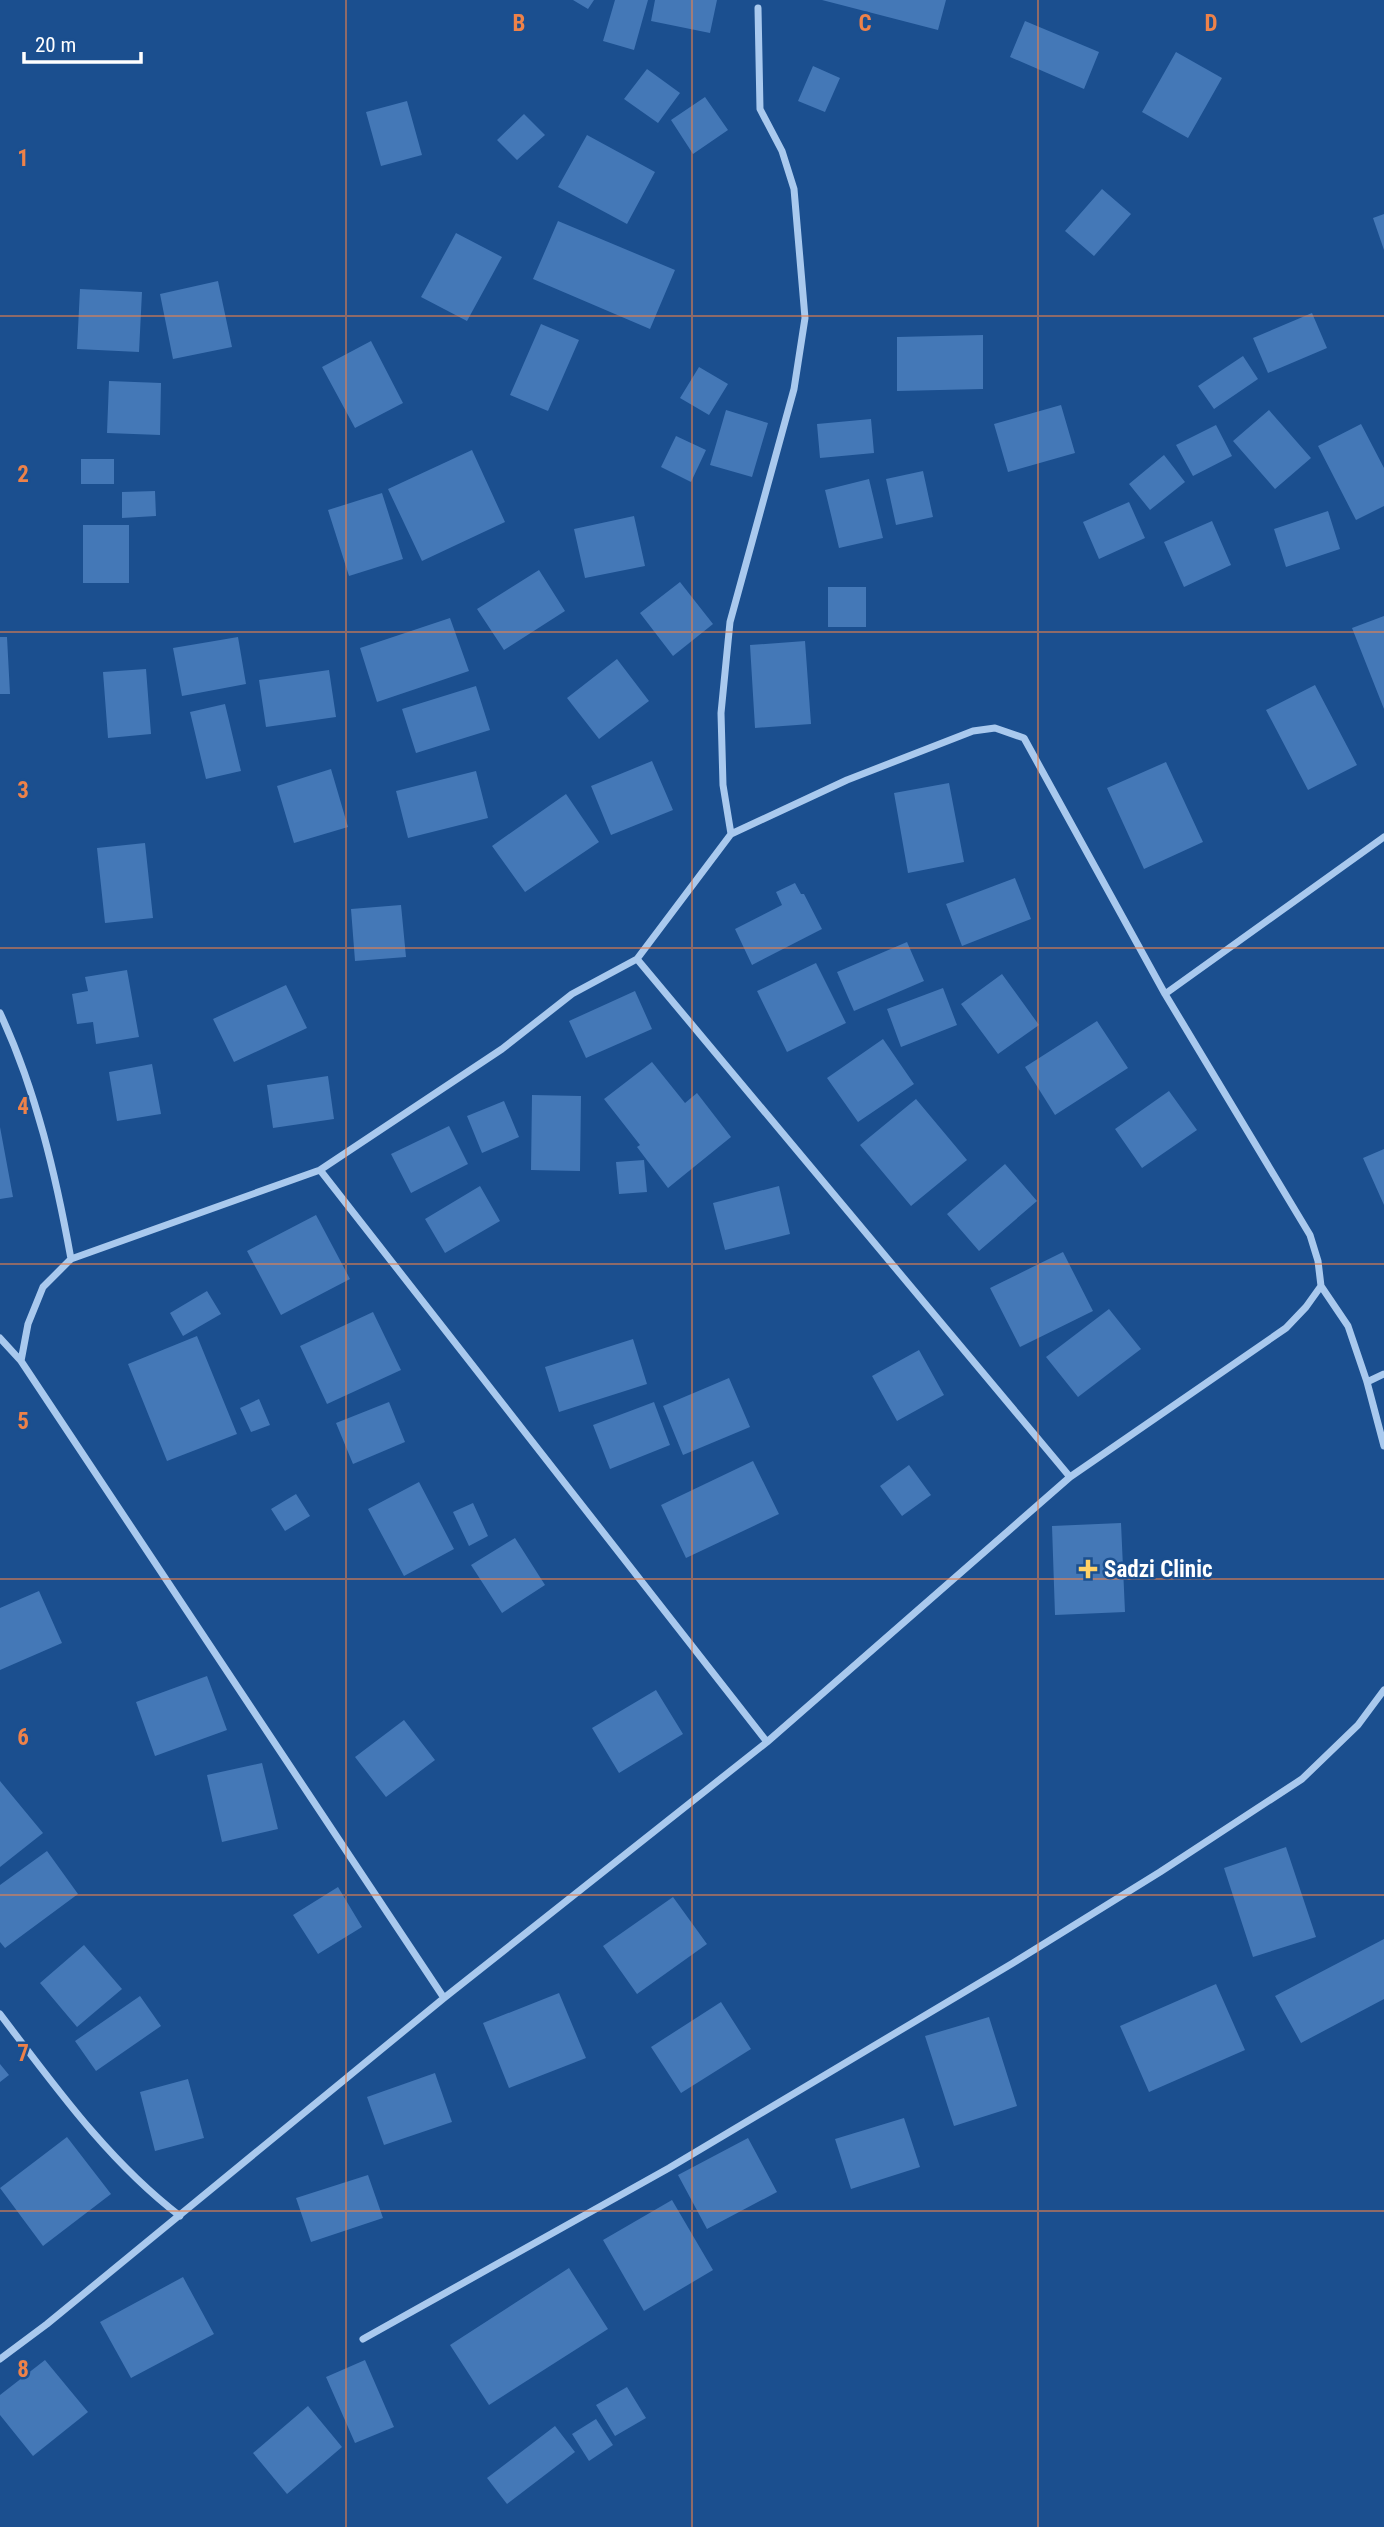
<svg xmlns="http://www.w3.org/2000/svg" width="1384" height="2527" viewBox="0 0 1384 2527" font-family="'Roboto Condensed',sans-serif">
	<rect width="100%" height="100%" fill="#1b4f8f"/>
	<!-- building -->
	<path fill="#4478b7" d="M573 0H594L588 9Z
		M615 0H648L634 50 603 41Z
		M655 0H717L710 33 651 21Z
		M822 0H946L938 30Z
		M1025 21 1099 52 1084 89 1010 57Z
		M1176 52 1222 78 1188 138 1142 112Z
		M813 66 840 78 825 112 798 101Z
		M647 69 680 93 658 123 624 99Z
		M705 97 728 130 693 154 671 120Z
		M407 101 422 155 381 166 366 112Z
		M524 114 545 135 517 160 497 140Z
		M587 135 655 172 627 224 558 187Z
		M1102 189 1131 214 1094 256 1065 231Z
		M1384 214V250L1373 218Z
		M558 221 675 270 650 329 533 279Z
		M456 233 502 257 467 321 421 297Z
		M218 281 232 347 173 359 160 294Z
		M80 289 142 292 139 352 77 349Z
		M1312 313 1327 348 1268 373 1253 338Z
		M541 324 579 340 548 411 510 395Z
		M983 335V389L897 391V337Z
		M371 341 403 403 355 428 322 367Z
		M1243 356 1258 379 1214 409 1198 386Z
		M699 367 728 384 709 415 680 398Z
		M109 381 161 383 160 435 107 433Z
		M1061 405 1075 453 1008 472 994 424Z
		M726 410 768 423 752 477 710 465Z
		M1269 410 1311 458 1275 489 1233 441Z
		M871 419 874 453 820 458 817 424Z
		M1361 424 1384 468V506L1356 520 1318 446Z
		M1216 425 1232 456 1193 476 1176 445Z
		M676 436 706 450 691 482 661 467Z
		M472 450 505 522 422 561 388 489Z
		M1164 455 1185 482 1150 510 1129 484Z
		M81 459H114V484H81Z
		M923 471 933 517 896 525 886 479Z
		M869 479 883 538 839 548 825 490Z
		M155 491 156 516 122 518V492Z
		M382 493 403 559 349 576 328 510Z
		M1129 502 1145 538 1099 559 1083 522Z
		M1328 511 1340 549 1286 567 1274 529Z
		M634 516 645 566 585 578 574 529Z
		M1212 521 1231 565 1184 587 1164 542Z
		M83 525H129V583H83Z
		M539 570 565 611 504 650 477 609Z
		M680 582 713 624 673 656 640 613Z
		M828 587H866V627H828Z
		M1384 616V709L1352 628Z
		M450 618 469 671 377 702 360 648Z
		M0 637H7L10 694H0Z
		M238 637 246 684 182 696 173 648Z
		M805 641 811 724 755 728 750 645Z
		M617 659 649 701 599 739 567 698Z
		M146 669 151 734 108 738 103 672Z
		M329 670 336 717 266 727 259 680Z
		M1315 685 1357 765 1308 790 1266 710Z
		M476 686 490 730 416 753 402 709Z
		M225 704 241 771 206 779 190 712Z
		M652 761 673 810 611 835 591 786Z
		M1166 762 1203 842 1144 869 1107 788Z
		M331 769 348 827 294 843 277 786Z
		M476 771 488 818 408 838 396 791Z
		M949 783 964 862 908 873 894 793Z
		M566 794 599 842 525 892 492 846Z
		M145 843 153 918 105 923 97 848Z
		M1015 878 1031 919 962 946 946 904Z
		M795 883 801 894H804L822 929 752 965 735 929 782 905 776 892Z
		M401 905 406 957 355 961 351 909Z
		M907 942 924 981 854 1011 837 972Z
		M816 963 846 1023 787 1052 757 991Z
		M127 970 139 1037 96 1044 93 1022 77 1024 72 994 88 991 85 977Z
		M1002 974 1039 1025 998 1054 961 1004Z
		M286 985 307 1028 234 1062 213 1019Z
		M943 988 957 1025 901 1047 887 1009Z
		M635 991 652 1029 586 1058 569 1021Z
		M1097 1021 1128 1068 1055 1115 1025 1067Z
		M883 1039 914 1084 858 1122 827 1078Z
		M652 1062 685 1103 697 1093 731 1137 668 1188 637 1147 640 1145 604 1099Z
		M152 1064 161 1114 117 1121 109 1072Z
		M328 1076 334 1119 273 1128 267 1085Z
		M1169 1091 1197 1130 1142 1168 1115 1129Z
		M532 1095 581 1096 580 1171 531 1170Z
		M916 1099 967 1160 911 1206 860 1145Z
		M504 1101 519 1137 482 1153 467 1116Z
		M449 1126 468 1164 411 1193 391 1154Z
		M0 1127 13 1197 0 1199Z
		M1384 1149V1205L1363 1158Z
		M644 1160 647 1192 619 1194 616 1162Z
		M1005 1164 1037 1201 979 1251 947 1214Z
		M480 1186 500 1221 445 1253 425 1219Z
		M779 1186 790 1234 725 1250 713 1203Z
		M316 1215 350 1279 281 1315 247 1251Z
		M1063 1252 1093 1311 1020 1347 990 1288Z
		M207 1291 221 1314 183 1336 170 1313Z
		M1109 1309 1141 1349 1078 1397 1046 1357Z
		M373 1312 401 1370 327 1404 300 1346Z
		M197 1336 237 1434 167 1461 128 1364Z
		M633 1339 647 1384 559 1412 545 1367Z
		M919 1350 944 1395 897 1421 872 1376Z
		M729 1378 750 1427 683 1455 663 1406Z
		M259 1399 270 1425 251 1432 240 1408Z
		M389 1402 405 1442 353 1464 336 1423Z
		M654 1402 670 1445 610 1469 593 1425Z
		M753 1461 779 1514 686 1558 661 1505Z
		M909 1465 931 1495 902 1516 880 1486Z
		M419 1482 454 1549 404 1576 368 1509Z
		M296 1494 310 1516 285 1531 271 1509Z
		M473 1503 488 1536 469 1546 453 1512Z
		M1121 1523 1125 1612 1055 1615 1052 1526Z
		M515 1538 545 1585 502 1613 471 1565Z
		M39 1591 62 1643 0 1670V1608Z
		M207 1676 227 1730 155 1756 136 1702Z
		M656 1690 683 1734 619 1773 592 1728Z
		M404 1720 435 1760 386 1797 355 1757Z
		M262 1763 278 1829 222 1842 207 1775Z
		M0 1781 43 1833 0 1867Z
		M1286 1847 1316 1937 1253 1957 1224 1868Z
		M47 1851 78 1894 5 1948 0 1942V1885Z
		M338 1887 362 1927 318 1954 293 1915Z
		M673 1897 707 1944 637 1994 603 1946Z
		M1384 1939V1999L1301 2043 1275 1996Z
		M84 1945 122 1989 77 2027 40 1983Z
		M1216 1984 1245 2050 1149 2092 1120 2026Z
		M559 1993 586 2058 509 2088 483 2023Z
		M140 1996 161 2026 96 2071 75 2041Z
		M721 2002 751 2049 681 2093 651 2047Z
		M989 2017 1017 2106 954 2126 925 2036Z
		M0 2064 9 2075 0 2082Z
		M435 2073 452 2122 384 2145 367 2097Z
		M188 2079 204 2138 155 2151 140 2092Z
		M904 2118 920 2167 851 2189 835 2139Z
		M67 2137 111 2194 43 2246 0 2188Z
		M748 2138 777 2192 707 2229 678 2175Z
		M368 2175 383 2218 311 2242 296 2198Z
		M672 2200 713 2270 644 2311 603 2240Z
		M569 2268 608 2329 489 2405 450 2345Z
		M183 2277 214 2334 131 2378 100 2322Z
		M45 2360 88 2412 33 2456 0 2415V2395Z
		M365 2360 394 2427 355 2443 326 2377Z
		M627 2387 646 2418 615 2436 596 2405Z
		M308 2406 342 2447 287 2494 253 2453Z
		M596 2419 613 2445 589 2461 572 2434Z
		M555 2426 575 2452 507 2504 487 2478Z"/>
	<g fill="none" stroke-linecap="round" stroke-linejoin="round">
		<!-- street -->
		<path stroke="#a9c9ee" stroke-width="7" d="M731 834 723 785 721 713 730 622 794 389 805 318 794 189 782 151 760 109 758 8
			M637 959 1070 1477
			M1165 994 1384 837
			M0 1013C36 1090 56 1176 71 1259
			M320 1170 767 1742
			M0 1338 21 1361 28 1324 43 1287 71 1259 320 1170 502 1049 572 994 637 959 731 834 847 780 973 731 995 728 1024 738 1165 994 1310 1235 1318 1261 1321 1286 1348 1326 1367 1382 1384 1446
			M21 1361 444 1998
			M1367 1382 1384 1374
			M0 2014C54 2085 108 2161 180 2216
			M363 2339 669 2168 1013 1963 1160 1872 1302 1779 1358 1725 1384 1690
			M0 2359 47 2324 444 1998 767 1742 1070 1477 1286 1328 1306 1307 1321 1286"/>
	</g>
	<!-- grid -->
	<path fill="none" stroke="#ee8249" stroke-width="2" stroke-opacity="0.55" d="M346 0V2527M692 0V2527M1038 0V2527M0 316H1384M0 632H1384M0 948H1384M0 1264H1384M0 1579H1384M0 1895H1384M0 2211H1384"/>
	<!-- markers -->
	<path fill="#ffd166" stroke="#1b4f8f" stroke-width="2.5" d="M1084.5 1558.5h7v7h7v7h-7v7h-7v-7h-7v-7h7z"/>
	<g text-anchor="middle" dominant-baseline="central" stroke-width="5" stroke-linejoin="round" paint-order="stroke">
		<!-- poi labels -->
		<g font-size="23" font-weight="bold" fill="#fff" stroke="#1b4f8f" text-anchor="start">
			<text x="1104" y="1569">Sadzi Clinic</text>
		</g>
	</g>
	<g font-size="23" text-anchor="middle" font-weight="bold" fill="#ee8249" stroke="#1b4f8f" stroke-width="5" stroke-linejoin="round" paint-order="stroke">
		<text x="519" y="31">B</text>
		<text x="865" y="31">C</text>
		<text x="1211" y="31">D</text>
		<text x="23" y="166">1</text>
		<text x="23" y="482">2</text>
		<text x="23" y="798">3</text>
		<text x="23" y="1114">4</text>
		<text x="23" y="1429">5</text>
		<text x="23" y="1745">6</text>
		<text x="23" y="2061">7</text>
		<text x="23" y="2377">8</text>
	</g>
	<!-- scale -->
	<path d="M24 52v10h117v-10" fill="none" stroke="#ffffff" stroke-width="3.5"/>
	<text x="35" y="52" font-size="21" fill="#ffffff" stroke="#1b4f8f" stroke-width="5" paint-order="stroke">20 m</text>
</svg>
